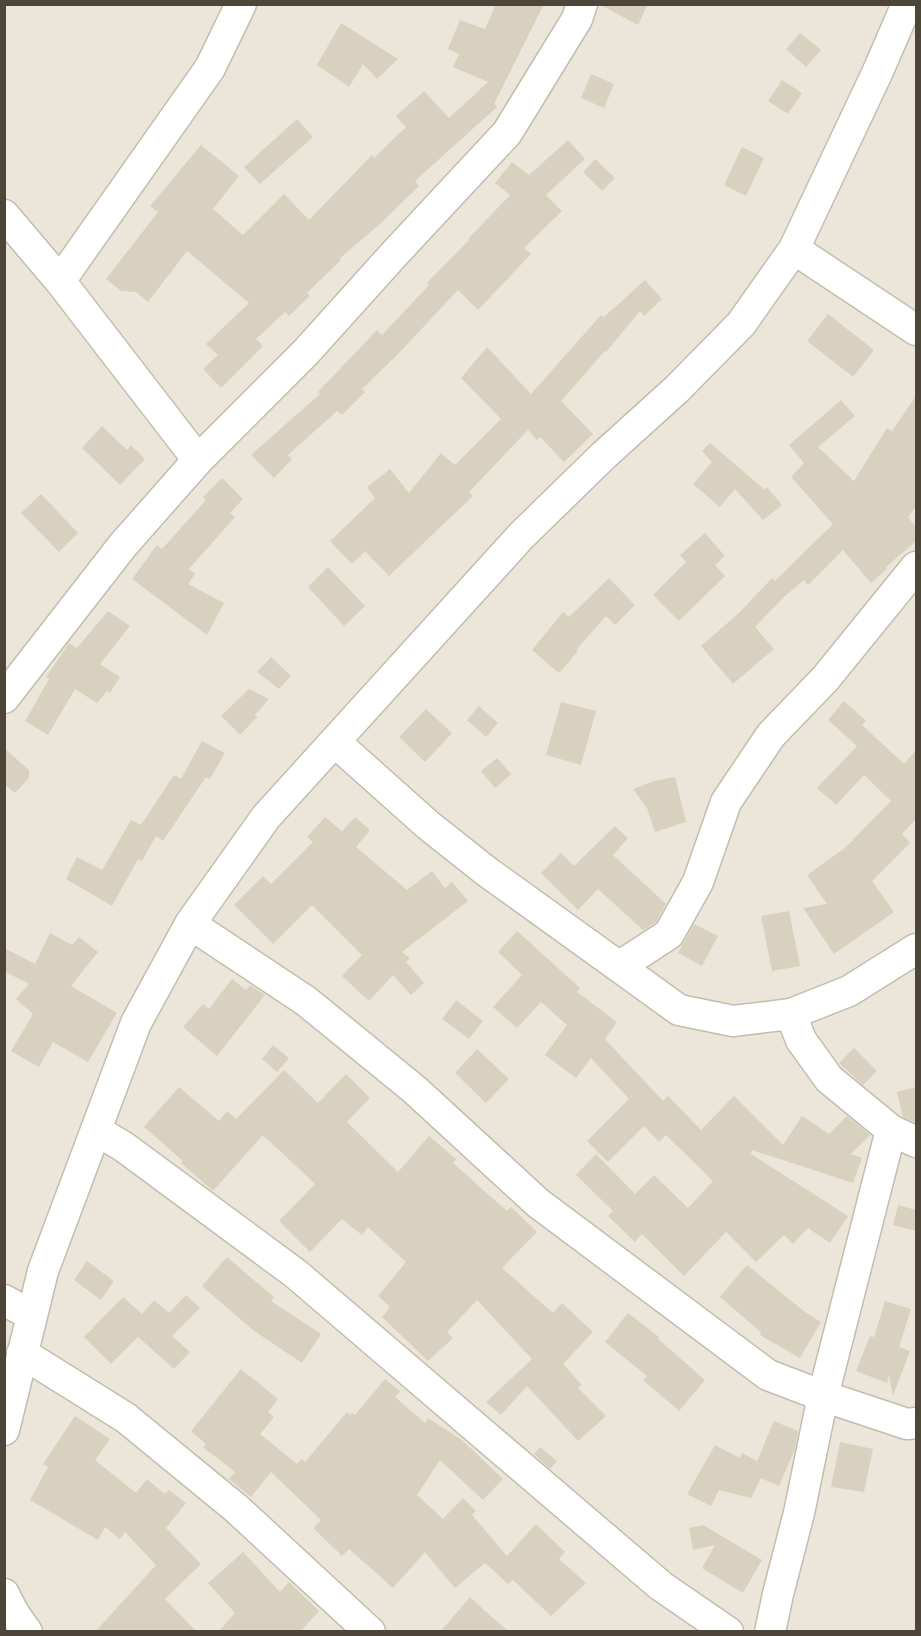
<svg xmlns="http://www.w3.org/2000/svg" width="921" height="1636" viewBox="0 0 921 1636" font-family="'DM Sans',sans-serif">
	<rect width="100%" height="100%" fill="#f7f4eb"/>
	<!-- residential -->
	<path fill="#ebe6d9" d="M5 5H916V1631H5Z"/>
	<!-- building -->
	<path fill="#d9d1bf" d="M496 4H544L494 104 497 107 415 181 419 186 380 224 340 258 341 260 307 293 310 296 289 316 285 312 256 339 263 346 221 388 203 369 218 355 206 344 249 303 187 251 148 302 136 292 121 291 106 279 158 212 150 206 201 145 239 176 213 209 243 235 284 194 309 220 372 155 374 158 406 127 396 116 424 91 449 118 488 82 453 67 459 54 448 49 460 20 485 29Z
		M599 4H648L638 25Z
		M341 23 398 59 377 79 363 64 349 87 317 65Z
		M800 33 821 50 806 67 786 49Z
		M591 74 614 84 604 108 581 98Z
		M782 80 802 93 788 114 768 101Z
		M297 119 313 137 260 184 244 167Z
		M568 140 585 159 546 195 562 211 524 248 531 254 478 310 458 290 399 353 362 389 365 392 342 415 337 411 288 455 292 459 274 478 251 455 320 394 318 392 377 330 382 335 429 285 427 283 469 240 468 239 510 195 495 183 512 162 529 175Z
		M742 147 764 158 746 196 724 185Z
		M595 159 615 178 602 191 583 172Z
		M645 280 662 299 644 316 640 311 606 352 605 351 561 401 593 434 564 462 540 437 537 440 528 430 469 492 473 496 389 576 365 551 352 564 330 541 375 498 367 487 390 469 409 493 441 453 455 465 501 419 461 378 487 347 531 394 601 315 604 317Z
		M828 314 874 350 853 377 807 341Z
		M916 396V507L908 517 916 527V541L886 567 887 569 871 583 843 550 808 585 804 580 784 597 755 627 774 649 733 684 701 646 740 612 772 578 775 581 833 524 791 477 804 463 789 445 841 400 855 416 818 447 854 481 887 428 892 431Z
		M102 426 127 450 131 445 145 459 120 485 82 448Z
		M710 443 765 490 767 487 782 505 763 520 735 489 720 507 693 484 712 462 702 451Z
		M222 478 243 499 230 513 235 517 189 569 195 574 188 584 224 603 207 635 132 579 157 545 162 549 206 500 203 497Z
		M41 494 78 533 59 552 21 513Z
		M705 533 725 556 715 565 725 576 679 621 653 595 686 562 680 555Z
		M328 567 365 606 344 626 308 587Z
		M609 578 635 605 615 625 606 616 576 650 578 651 559 673 532 650 563 612 569 617Z
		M108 611 130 626 100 664 120 677 110 693 107 691 97 703 75 689 48 735 25 721 49 679 46 677 69 643 77 648Z
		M271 657 291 676 279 689 257 672Z
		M249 689 269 699 255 715 257 717 240 735 221 716Z
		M844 701 866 721 862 725 904 764 916 750V819L902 834 910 843 872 881 894 912 834 954 803 908 827 904 807 875 845 848 891 801 864 775 836 805 817 788 857 746 828 720Z
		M561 702 596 711 581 765 546 755Z
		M479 706 498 723 486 737 467 720Z
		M426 709 452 733 425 762 399 737Z
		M202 741 225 753 210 779 206 777 163 841 156 836 142 861 138 859 112 906 66 879 77 857 102 870 131 820 141 825 174 775 181 779Z
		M4 748 29 770V778L15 793 4 784Z
		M497 758 511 774 495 788 481 771Z
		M675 777 686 822 655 832 647 808 633 789 654 781Z
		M325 817 342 831 355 817 370 830 356 847 407 890 432 871 445 888 452 882 468 901 402 952 410 958 406 962 424 983 411 995 393 975 369 1001 342 976 362 955 312 905 273 944 234 905 263 876 271 884 313 842 307 837Z
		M615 826 628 838 613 855 666 904 656 922 643 930 598 889 578 910 541 873 561 853 574 866Z
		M789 911 800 966 772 971 761 916Z
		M694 924 718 936 702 966 678 953Z
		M517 931 580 988 577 992 617 1022 605 1039 663 1101 668 1096 701 1130 734 1096 783 1145 802 1116 829 1134 847 1116 870 1135 851 1154 862 1158 853 1183 752 1150 751 1154 848 1216 830 1243 808 1228 793 1244 784 1235 756 1262 726 1232 684 1276 642 1234 635 1242 608 1216 613 1211 576 1175 596 1154 635 1194 654 1175 688 1208 713 1181 666 1135 659 1142 644 1126 608 1162 587 1141 629 1099 591 1058 576 1078 545 1055 567 1025 541 1002 517 1028 493 1007 522 975 498 952Z
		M50 933 72 945 79 937 98 952 71 986 117 1013 88 1062 53 1042 39 1067 11 1051 33 1014 16 999 29 984 4 971V948L35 964Z
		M232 979 246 990 250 985 265 995 217 1056 183 1027 203 1004 209 1009Z
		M456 1000 483 1021 469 1039 442 1019Z
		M273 1045 289 1058 277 1072 262 1059Z
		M854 1048 877 1071 863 1085 839 1063Z
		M477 1049 509 1079 486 1103 455 1073Z
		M284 1070 318 1103 346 1074 370 1098 347 1122 398 1172 429 1136 456 1159 453 1163 507 1211 511 1207 537 1232 502 1268 553 1313 562 1303 593 1332 563 1364 582 1385 578 1388 606 1416 578 1441 527 1386 501 1415 486 1402 532 1359 477 1300 447 1332 453 1338 428 1361 382 1317 390 1307 378 1296 406 1262 368 1227 362 1235 342 1219 310 1252 279 1221 315 1184 266 1138 262 1136 213 1191 181 1163 183 1161 144 1127 179 1087 219 1121 227 1111 236 1119Z
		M916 1087V1123L903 1117 897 1092Z
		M898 1205 916 1210V1231L893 1225Z
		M227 1257 274 1297 271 1301 321 1334 302 1363 253 1330 202 1286Z
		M87 1261 114 1281 101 1300 74 1280Z
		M747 1265 805 1312 821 1322 800 1358 760 1335 761 1332 720 1297Z
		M186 1295 200 1308 172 1336 190 1352 174 1369 138 1337 111 1364 84 1337 123 1297 142 1314 154 1300 169 1313Z
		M885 1301 911 1309 899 1347 910 1351 893 1396 889 1375 887 1383 856 1371 870 1336 874 1337Z
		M628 1313 659 1337 658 1339 705 1380 679 1411 643 1380 647 1376 605 1342Z
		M241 1369 278 1399 268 1412 274 1417 260 1434 297 1464 302 1459 305 1462 347 1412 350 1415 352 1413 355 1415 385 1379 400 1391 395 1397 425 1423 428 1418 462 1440 503 1479 483 1500 440 1460 417 1495 443 1519 463 1498 476 1511 472 1515 507 1556 536 1524 565 1552 559 1559 586 1583 551 1616 513 1580 508 1584 485 1563 455 1588 425 1552 393 1588 349 1549 342 1556 313 1528 321 1520 271 1472 251 1497 229 1479 235 1472 203 1447 206 1444 191 1431Z
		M75 1416 110 1439 95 1460 136 1493 147 1479 165 1494 169 1490 186 1503 166 1528 201 1564 165 1599 197 1632H95L156 1565 125 1532 120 1539 105 1527 98 1540 30 1500 48 1467 43 1464Z
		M774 1421 798 1431 795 1449 779 1486 761 1478 751 1498 719 1490 711 1506 687 1494 715 1445 740 1458 742 1453 757 1461Z
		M840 1442 873 1449 864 1492 831 1487Z
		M540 1447 557 1461 550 1469 534 1454Z
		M703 1525 762 1560 743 1593 702 1568 715 1545 693 1550 689 1528Z
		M243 1552 280 1592 289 1582 319 1611 300 1632H218L235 1613 208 1583Z
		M470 1597 484 1610 509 1632H440Z"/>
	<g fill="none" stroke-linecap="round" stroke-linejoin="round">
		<!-- minor casing -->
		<g stroke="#c3bdad" stroke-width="33">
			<path id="minor" d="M4 215 60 281 198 460 306 352 397 251 507 133 577 19 582 4
				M794 249 916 330
				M60 281 210 68 241 4
				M4 698 123 545 198 460
				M335 742 428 825 486 871 679 1010 733 1021 791 1014 849 991 916 949
				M190 924 306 1001 415 1090 538 1203 768 1375 823 1396 907 1424 916 1423
				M620 966 669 934 698 882 726 802 771 735 825 679 916 567
				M791 1014 801 1040 829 1079 891 1130 916 1142
				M96 1130 124 1147 296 1274 661 1586 728 1632
				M4 1300 31 1315
				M22 1353 126 1418 237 1509 370 1632
				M4 1430 43 1271 136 1023 190 924 266 817 521 536 603 456 677 389 741 324 794 249 878 71 907 4
				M4 1594 13 1612 27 1632
				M770 1632 778 1594 799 1513 823 1396 891 1130"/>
		</g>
		<!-- minor -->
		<use href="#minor" stroke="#fff" stroke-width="30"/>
	</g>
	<!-- border -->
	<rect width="921" height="1636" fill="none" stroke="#4c4538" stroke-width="12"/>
</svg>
